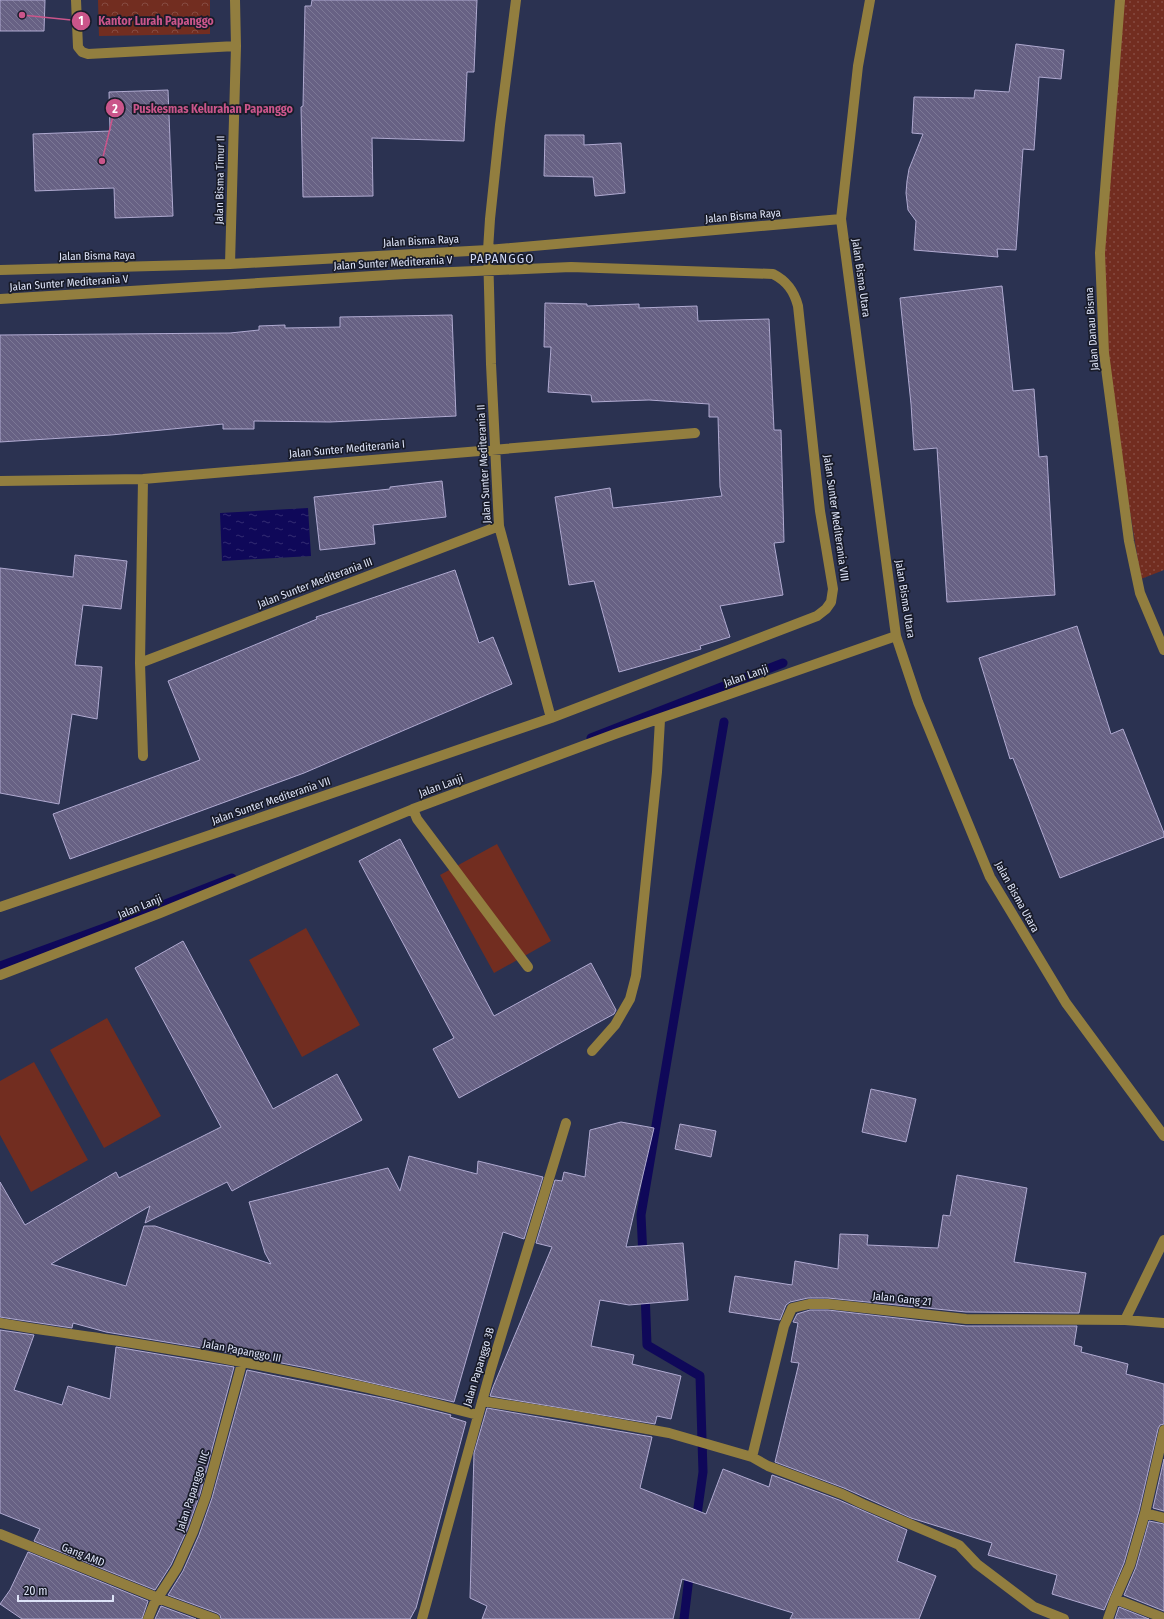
<svg xmlns="http://www.w3.org/2000/svg" width="1164" height="1619" viewBox="0 0 1164 1619" font-family="'Fira Sans Condensed',sans-serif">
	<defs>
		<pattern id="grass-dots" width="8" height="8" patternUnits="userSpaceOnUse"><rect width="8" height="8" fill="#722d20"/><path d="M2 2h.1M6 6h.1" fill="none" stroke="#864b41" stroke-width="1.8" stroke-linecap="round"/></pattern>
		<pattern id="forest-crowns" width="20" height="18" patternUnits="userSpaceOnUse"><rect width="20" height="18" fill="#722d20"/><path d="M2 6a3 3 0 1 1 6 0M12 15a3 3 0 1 1 6 0" fill="none" stroke="#864b41"/></pattern>
		<pattern id="water-ripples" width="26" height="14" patternUnits="userSpaceOnUse"><rect width="26" height="14" fill="#0f0859"/><path d="M2 4q2-2 4 0t4 0M15 11q2-2 4 0t4 0" fill="none" stroke="#322c72"/></pattern>
		<pattern id="building-back-hatch" width="6" height="6" patternUnits="userSpaceOnUse"><rect width="6" height="6" fill="#676184"/><path d="M-1 5l2 2M0 0l6 6M5-1l2 2" fill="none" stroke="#7c7896"/></pattern>
	</defs>
	<rect width="100%" height="100%" fill="#2b3251"/>
	<!-- grass -->
	<path fill="url(#grass-dots)" d="M1120 0H1164V570L1141 579 1104 353 1100 253Z"/>
	<!-- forest -->
	<path fill="url(#forest-crowns)" d="M98 0H210V34L99 36Z"/>
	<!-- garden -->
	<path fill="#722d20" d="M497 844 551 941 494 973 440 875Z
		M306 928 360 1025 302 1057 249 960Z
		M107 1018 161 1116 104 1148 50 1050Z
		M34 1062 88 1160 31 1192 0 1135V1081Z"/>
	<!-- water -->
	<path fill="url(#water-ripples)" d="M308 508 311 556 222 561 220 513Z"/>
	<g fill="none" stroke-linecap="round" stroke-linejoin="round">
		<!-- stream -->
		<path stroke="#0f0859" stroke-width="9" d="M591 738 783 663
			M0 966 104 928 232 878
			M643 1257 641 1215 724 722
			M645 1291 647 1345 700 1376 703 1472 696 1522
			M684 1619 690 1569"/>
	</g>
	<!-- building -->
	<path fill="url(#building-back-hatch)" stroke="#b0aad1" d="M0 0H45L44 31H0Z
		M312 0H477L474 72H467L464 141 372 138 373 196 303 197 301 107 303 106 305 6H311Z
		M1016 44 1064 50 1061 79 1039 77 1034 150 1023 149 1016 250 997 249 998 257 914 250 916 221 908 210 906 193 907 181 909 169 923 134 912 133 914 97 974 98 975 90 1009 92Z
		M168 90 173 216 115 218 114 188 35 191 33 134 110 131 109 92Z
		M545 135H584V145L621 143 625 193 595 196 593 177 544 176Z
		M1002 286 1013 391 1034 389 1039 457 1047 456 1055 595 947 602 937 448 914 450 911 404 900 298Z
		M545 303 587 304V306L639 304V308L697 306 698 321 769 319 774 430H781L784 542 774 543 783 595 720 606 730 637 700 646 701 649 619 672 594 581 569 585 555 497 610 488 613 508 722 496 720 487 718 417H709V404L649 400 592 402 591 395 548 392 551 347H544Z
		M452 315 456 416 330 422 254 421V429H223V424L111 435 0 442V335L230 333 259 330V326L285 325V328L340 327V317Z
		M442 481 446 517 373 525 375 544 320 550 314 497 390 489V487Z
		M75 555 127 561 121 609 83 605 75 665 102 667 97 719 72 714 59 804 0 793V568L73 577Z
		M455 570 479 643 493 637 512 684 304 773 70 859 53 814 200 760 168 681 317 619 316 617Z
		M1077 626 1111 734 1123 729 1164 833V837L1060 878 1013 758 1010 759 979 658Z
		M400 839 494 1016 591 963 616 1010 614 1014 459 1098 433 1049 454 1038 359 861Z
		M183 941 273 1109 337 1074 362 1120 232 1191 227 1182 145 1223 150 1206 51 1264 126 1286 144 1226H155L271 1264 265 1253 249 1202 388 1168 400 1191 409 1156 477 1174 478 1161 543 1177 524 1239 503 1232 454 1402 307 1368 220 1351 106 1332 73 1323 72 1328 0 1317V1182L25 1225 116 1172 119 1178 221 1127 135 968Z
		M871 1089 916 1099 906 1142 862 1132Z
		M621 1122 654 1128 626 1247 683 1243 688 1300 629 1305 600 1300 591 1346 634 1355 632 1364 681 1376 671 1419 657 1416 655 1424 490 1396 493 1387 552 1247 536 1243 555 1180 562 1181 564 1172 585 1177 590 1130Z
		M680 1124 716 1131 711 1157 675 1149Z
		M957 1175 1027 1188 1014 1262 1086 1273 1079 1313 966 1312 828 1298H808L790 1302 786 1305 780 1320 729 1312 735 1276 792 1285 795 1261 838 1269 840 1234 868 1235 867 1245 938 1248 943 1215 950 1216Z
		M810 1310H828L966 1326H1077L1074 1345 1082 1347 1081 1352 1128 1364 1126 1374 1164 1384V1424L1160 1425 1158 1429 1139 1511 1124 1563 1104 1610 1052 1594 1057 1575 988 1555 992 1543 911 1518 844 1488 775 1462 799 1363 791 1362 798 1323 793 1322 797 1314Z
		M0 1330 34 1335 14 1390 62 1405 68 1386 110 1399 116 1347 234 1367 200 1494 187 1530 171 1565 155 1590 34 1541 40 1529 0 1513Z
		M247 1370 391 1400 451 1415 450 1417 466 1422 416 1608 410 1619H221L220 1615 217 1613 168 1595 183 1571 199 1535 212 1498Z
		M487 1408 652 1437 640 1488 706 1514 723 1469 769 1487 772 1475 839 1500 907 1530 897 1561 936 1576 919 1619H790L793 1613 682 1579 673 1619H482L487 1606 470 1598 474 1453Z
		M1164 1459V1511L1153 1508Z
		M1149 1521 1164 1524V1611L1124 1595 1136 1567Z
		M28 1552 148 1601 142 1619H22L0 1604 10 1590Z
		M161 1606 196 1619H155Z
		M1119 1607 1149 1619H1115Z"/>
	<g fill="none" stroke-linecap="round" stroke-linejoin="round">
		<!-- minor -->
		<path stroke="#927e3f" stroke-width="10" d="M76 0 78 47 82 52 88 54 236 46
			M516 0 500 125 490 219 488 250 491 364 499 526 551 718
			M870 0 858 66 841 219 896 636 918 702 990 877 1066 1003 1164 1136
			M1120 0 1100 253 1104 353 1129 541 1140 593 1164 650
			M230 264 236 46 235 0
			M0 270 230 264 488 250 841 219
			M0 299 405 274 571 267 773 274C787 281 794 291 798 306L820 511 833 589 831 602 826 609 817 616 551 718 0 907
			M143 479 140 663 143 756
			M0 481 143 479 695 433
			M140 663 499 526
			M413 809 417 819 528 967
			M0 975 160 913 413 809 615 734 896 636
			M592 1051 615 1025 630 999 636 976 657 772 660 720
			M1125 1320 1164 1240
			M0 1323C44 1331 88 1336 132 1343 248 1361 364 1385 478 1415
			M482 1401 564 1414 669 1433 752 1457 768 1466 842 1494 863 1504 959 1545 977 1564 1034 1607 1064 1619
			M1164 1430 1145 1513 1164 1518
			M752 1457 784 1326 792 1308 809 1304H828L966 1319 1125 1320 1164 1323
			M0 1534 158 1598 215 1619
			M1115 1599 1164 1618
			M148 1619 154 1604 177 1568 193 1532 206 1496 242 1363
			M422 1619 491 1369 566 1123
			M1108 1619 1115 1599 1130 1565 1145 1513"/>
	</g>
	<g text-anchor="middle" dominant-baseline="central" stroke-width="3.5" stroke-linejoin="round" paint-order="stroke">
		<!-- street labels -->
		<g font-size="11" fill="#dde3f7" stroke="#181b29">
			<text transform="translate(220 180) rotate(-89)">Jalan Bisma Timur II</text>
			<text transform="translate(743 216) rotate(-5)">Jalan Bisma Raya</text>
			<text transform="translate(421 241) rotate(-3)">Jalan Bisma Raya</text>
			<text transform="translate(97 256) rotate(-1)">Jalan Bisma Raya</text>
			<text transform="translate(393 263) rotate(-3)">Jalan Sunter Mediterania V</text>
			<text transform="translate(861 278) rotate(82)">Jalan Bisma Utara</text>
			<text transform="translate(69 283) rotate(-4)">Jalan Sunter Mediterania V</text>
			<text transform="translate(1092 329) rotate(-94)">Jalan Danau Bisma</text>
			<text transform="translate(347 449) rotate(-5)">Jalan Sunter Mediterania I</text>
			<text transform="translate(484 464) rotate(-93)">Jalan Sunter Mediterania II</text>
			<text transform="translate(836 518) rotate(82)">Jalan Sunter Mediterania VIII</text>
			<text transform="translate(315 583) rotate(-21)">Jalan Sunter Mediterania III</text>
			<text transform="translate(905 599) rotate(81)">Jalan Bisma Utara</text>
			<text transform="translate(746 676) rotate(-19)">Jalan Lanji</text>
			<text transform="translate(441 786) rotate(-20)">Jalan Lanji</text>
			<text transform="translate(271 801) rotate(-19)">Jalan Sunter Mediterania VII</text>
			<text transform="translate(1017 897) rotate(61)">Jalan Bisma Utara</text>
			<text transform="translate(140 907) rotate(-22)">Jalan Lanji</text>
			<text transform="translate(902 1299) rotate(6)">Jalan Gang 21</text>
			<text transform="translate(242 1351) rotate(11)">Jalan Papanggo III</text>
			<text transform="translate(479 1367) rotate(-73)">Jalan Papanggo 3B</text>
			<text transform="translate(193 1491) rotate(-72)">Jalan Papanggo IIIC</text>
			<text transform="translate(83 1555) rotate(22)">Gang AMD</text>
		</g>
		<!-- quarter labels -->
		<g font-size="13" letter-spacing="1" fill="#d0d9f8" stroke="#181b29">
			<text x="502" y="258">PAPANGGO</text>
		</g>
	</g>
	<!-- callouts -->
	<path fill="none" stroke="#ca558a" stroke-width="1.5" d="M22 15L81 21M102 161L115 108"/>
	<g fill="#ca558a" stroke="#181b29" stroke-width="1.5">
		<circle cx="22" cy="15" r="4"/>
		<circle cx="102" cy="161" r="4"/>
		<circle cx="81" cy="21" r="10"/>
		<circle cx="115" cy="108" r="10"/>
	</g>
	<g font-size="12" text-anchor="middle" font-weight="bold" fill="#fff">
		<text x="81" y="25">1</text>
		<text x="115" y="113">2</text>
	</g>
	<g font-size="12" text-anchor="middle" font-weight="bold" fill="#ca558a" stroke="#181b29" stroke-width="3.5" stroke-linejoin="round" paint-order="stroke">
		<text x="156" y="25">Kantor Lurah Papanggo</text>
		<text x="213" y="113">Puskesmas Kelurahan Papanggo</text>
	</g>
	<!-- scale -->
	<path d="M18 1595v6h95v-6" fill="none" stroke="#dde3f7" stroke-width="2"/>
	<text x="24" y="1595" font-size="12" fill="#dde3f7" stroke="#181b29" stroke-width="3" paint-order="stroke">20 m</text>
</svg>
